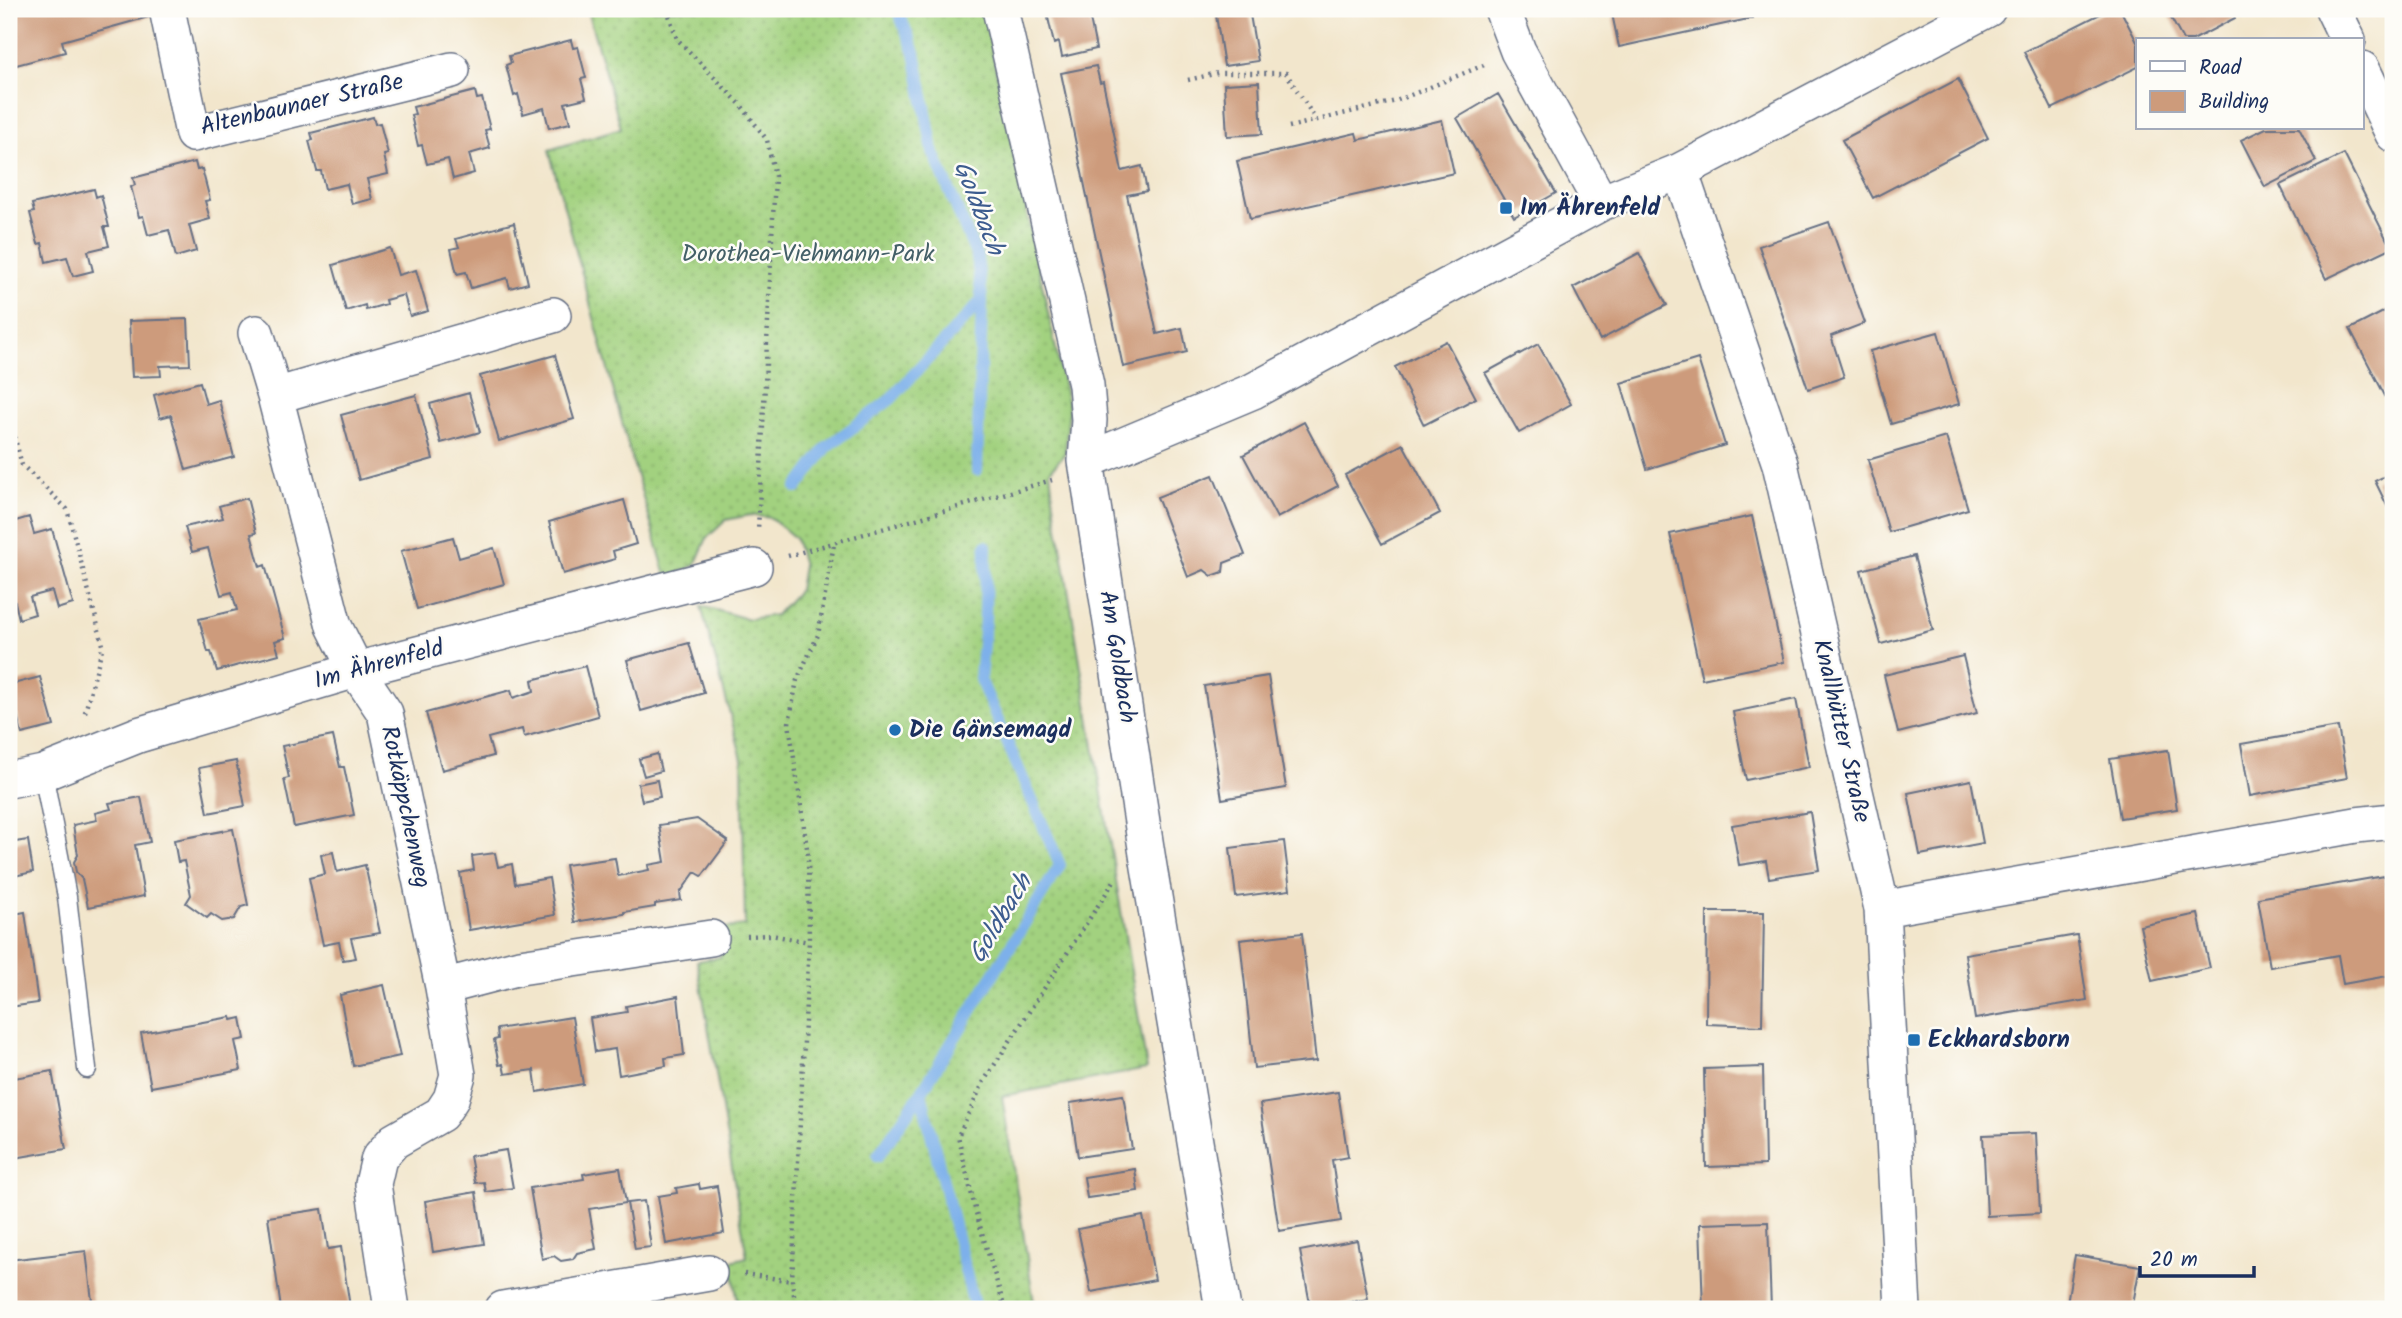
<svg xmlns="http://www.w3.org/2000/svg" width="2402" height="1318" viewBox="0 0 2402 1318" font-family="Kalam,sans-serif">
	<defs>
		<pattern id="grass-dots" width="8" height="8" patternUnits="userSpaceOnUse" patternTransform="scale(1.75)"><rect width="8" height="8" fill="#a2d17f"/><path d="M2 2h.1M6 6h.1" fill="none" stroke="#8bb470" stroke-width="1.8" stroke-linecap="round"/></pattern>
	</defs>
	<rect width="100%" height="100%" fill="#fdfcf7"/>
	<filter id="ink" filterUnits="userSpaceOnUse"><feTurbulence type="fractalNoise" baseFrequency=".0143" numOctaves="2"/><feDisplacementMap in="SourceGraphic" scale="14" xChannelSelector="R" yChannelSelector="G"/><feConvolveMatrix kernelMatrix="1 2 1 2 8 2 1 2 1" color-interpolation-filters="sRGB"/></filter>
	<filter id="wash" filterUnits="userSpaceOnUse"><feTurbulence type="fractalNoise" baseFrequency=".00686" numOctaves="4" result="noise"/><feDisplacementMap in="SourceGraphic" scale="28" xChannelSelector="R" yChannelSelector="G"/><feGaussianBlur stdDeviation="1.57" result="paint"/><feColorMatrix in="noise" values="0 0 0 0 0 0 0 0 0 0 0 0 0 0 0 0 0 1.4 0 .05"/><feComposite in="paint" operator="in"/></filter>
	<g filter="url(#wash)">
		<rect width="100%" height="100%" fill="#f2e6cc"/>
		<!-- grass -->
		<path fill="url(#grass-dots)" stroke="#5e806e" stroke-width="2" d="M587 9H983L1069 410 1065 453 1050 471 1053 497 1147 1069 1002 1096 1035 1309H739L731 1261 747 1257 697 961 721 957 717 930 745 925 742 759 701 606 748 619 776 615 799 590 803 565 795 538 771 518 750 515 726 520 707 538 695 565 667 579 631 456 549 150 621 128Z"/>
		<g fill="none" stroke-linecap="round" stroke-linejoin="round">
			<!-- stream -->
			<path stroke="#7db0ea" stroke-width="12" d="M897 9 915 52 933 151 977 257 982 300 977 470
				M797 488 827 447 891 399 982 300
				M878 1156 921 1093
				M975 1309 921 1093 1060 865 980 679 985 619 986 546"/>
		</g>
		<g id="blocks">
			<!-- building -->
			<path fill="#cd9b7b" d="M9 9H150L152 16 62 41 65 52 9 67Z
				M1046 9H1088L1096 49 1062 57 1059 42 1054 44Z
				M1249 9 1258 61 1224 66 1216 15Z
				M1611 9H1751L1753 18 1619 47Z
				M2110 9H2120L2138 44V67L2052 109 2024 52Z
				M2166 9H2230L2235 18 2193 40H2183Z
				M571 40 573 48 578 47 586 78 581 79 586 98 565 103 570 123 549 128 544 108 523 114 518 94 514 96 506 65 511 63 509 56Z
				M1096 66 1100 83 1103 82 1122 171 1142 166 1147 191 1127 195 1157 334 1182 328 1187 352 1123 367 1061 73Z
				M1958 79 1988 138 1873 198 1842 140Z
				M1259 82 1262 134 1227 136 1224 84Z
				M475 91 477 99 482 98 490 129 485 130 490 148 469 154 474 173 453 179 448 159 427 164 422 145 418 146 411 115 415 114 413 107Z
				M1498 94 1556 193 1514 217 1457 118Z
				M373 117 375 124 380 123 388 154 384 155 388 174 367 179 372 199 352 204 347 184 325 189 321 171H317L309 141 313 140 311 133Z
				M1442 120 1454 173 1250 219 1237 161 1356 133 1358 140Z
				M2266 128H2299L2316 161 2265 187 2241 140Z
				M2344 154 2391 248 2326 279 2280 185Z
				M195 162 197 170 202 169 210 200 205 201 210 219 189 225 196 251 176 257 169 230 148 235 143 216 139 217 131 187 135 185 133 178Z
				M94 189 96 197 101 195 109 227H104L109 246 88 251 93 271 73 276 67 257 46 262 42 243 38 244 30 213 34 212 32 204Z
				M1829 222 1865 323 1831 336 1844 377 1808 389 1759 246Z
				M514 223 528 283 510 288 507 278 471 288 466 272 457 274 451 249 459 247 456 239Z
				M390 248 398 275 416 270 428 311 410 316 404 295 385 300 386 304 366 310 365 305 346 311 333 265Z
				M1639 253 1667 305 1600 340 1573 288Z
				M2393 307V411L2350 329Z
				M188 319 190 365 160 366 161 376 132 377 129 321Z
				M1938 332 1959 404 1891 424 1870 351Z
				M1446 341 1476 398 1424 425 1395 367Z
				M1538 344 1571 404 1519 433 1485 373Z
				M555 355 574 419 499 441 480 376Z
				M1698 359 1725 445 1647 469 1621 383Z
				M200 382 206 404 219 400 234 457 186 470 171 415 160 418 154 395Z
				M469 393 480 432 441 443 430 404Z
				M416 395 433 459 359 480 341 415Z
				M1304 422 1338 486 1277 518 1243 455Z
				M1946 437 1968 509 1889 532 1868 460Z
				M1403 444 1440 513 1382 544 1345 475Z
				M2393 472V518L2375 481Z
				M1213 475 1245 555 1224 563 1223 572 1212 576 1204 570 1188 577 1157 497Z
				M247 498 256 533 251 534 260 567 265 565 285 638 275 641 279 654 217 671 211 652H208L199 619 237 610 232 592 221 595 208 548 192 552 185 527 223 518 219 506Z
				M624 500 636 544 613 551 615 559 563 574 549 522Z
				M1752 516 1784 662 1702 679 1670 534Z
				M29 517 34 534 52 529 73 604 57 609 52 591 30 597 35 614 19 619 15 602 9 603V541L13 540 9 523Z
				M453 537 459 558 494 548 504 584 417 609 401 551Z
				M1914 556 1933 630 1881 644 1861 570Z
				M689 643 704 693 641 711 627 660Z
				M1963 656 1977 713 1898 733 1884 675Z
				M585 666 598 716 524 737 522 729 488 738 493 756 442 770 426 713 511 690 513 698 534 691 532 680Z
				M1268 676 1286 788 1222 799 1204 686Z
				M40 677 54 726 22 734 9 685Z
				M1796 699 1809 767 1746 780 1733 712Z
				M2338 727 2347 778 2250 796 2241 744Z
				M333 736 340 767H344L354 815 294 827 284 779 289 778 282 746Z
				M2168 750 2177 809 2120 818 2110 759Z
				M657 754 661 771 644 776 639 759Z
				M236 761 245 806 208 813 199 768Z
				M657 780 660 797 642 801 638 784Z
				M1971 780 1983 843 1920 855 1908 793Z
				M141 797 150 842 135 845 144 896 88 907 82 879 76 872 74 862 78 855 73 825 97 820 95 813 111 809 109 803Z
				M1810 812 1819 870 1769 878 1766 861 1739 865 1732 825Z
				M697 819 728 841 702 876 695 872 680 893 681 900 655 904V907L624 912V914L575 922 565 865 615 858 618 876 649 870 648 865 665 862 659 825Z
				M233 829 248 905 241 907 234 919 222 921 211 914 207 918 186 903 191 895 184 861 178 862 174 840Z
				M28 840 33 872 9 877V843Z
				M1284 841 1290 890 1236 897 1230 848Z
				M333 852 337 872 365 865 380 933 351 938 356 958 343 960 339 942 323 945 309 878 325 874 321 855Z
				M495 853 498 867 512 864 515 884 549 878 555 915 469 930 460 873 474 870 472 856Z
				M2384 876 2393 926V975L2343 984 2338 955 2270 967 2258 898Z
				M25 912 38 1003 9 1007V915Z
				M1707 912H1764L1762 1026 1706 1024Z
				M2198 914 2210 968 2152 981 2140 926Z
				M1302 933 1316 1061 1254 1068 1240 940Z
				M2077 935 2087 1000 1975 1019 1965 954Z
				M384 985 400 1056 353 1066 340 995Z
				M678 996 684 1055 665 1058 666 1066 619 1075 615 1049 595 1052 590 1018 627 1012 626 1006Z
				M231 1017 232 1020 241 1018 245 1039 235 1041 241 1070 151 1087 141 1033Z
				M572 1017 583 1084 537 1092 534 1070 505 1074 503 1064 499 1065 494 1040 498 1039 497 1029Z
				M1763 1067 1765 1165 1706 1167 1704 1069Z
				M52 1071 66 1149 9 1159V1079Z
				M1338 1092 1348 1157 1332 1160 1341 1221 1279 1231 1260 1104Z
				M1123 1095 1132 1149 1078 1157 1070 1103Z
				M2036 1133 2040 1213 1987 1216 1983 1135Z
				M506 1150 513 1188 486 1192 484 1182 475 1183 470 1156Z
				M620 1168 626 1203 589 1209 596 1249 577 1253 573 1259 561 1261 554 1256 542 1259 530 1188 584 1179 583 1174Z
				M1135 1169 1138 1191 1087 1198 1084 1177Z
				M699 1184 700 1189 717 1186 724 1233 666 1244 658 1196 677 1193 676 1188Z
				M476 1192 484 1244 433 1252 425 1201Z
				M644 1201 651 1247 635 1249 627 1203Z
				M322 1209 328 1249 341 1247 350 1307 281 1309 268 1217Z
				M1143 1216 1155 1280 1091 1292 1078 1229Z
				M1768 1222 1771 1309H1703L1700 1224Z
				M1357 1240 1368 1299 1311 1309 1300 1251Z
				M86 1251 93 1309H11L9 1260Z
				M2075 1255 2140 1266 2132 1309H2066Z"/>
		</g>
	</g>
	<g filter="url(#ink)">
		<use href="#blocks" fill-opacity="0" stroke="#666f84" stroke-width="2"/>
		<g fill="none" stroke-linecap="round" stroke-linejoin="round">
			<!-- service casing -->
			<g stroke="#666f84" stroke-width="21">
				<path id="service" d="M43 773 67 897 87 1069"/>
			</g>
			<!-- minor casing -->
			<g stroke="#666f84" stroke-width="38">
				<path id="minor" d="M167 9 193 134 452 70
					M1000 9 1086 385 1089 420 1086 461 1149 867 1223 1309
					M1502 9 1518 51 1601 203
					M2333 9 2348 40
					M2362 69 2393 134
					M1680 171 1780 464 1882 909 1903 1309
					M256 333 275 396 334 626 356 670 385 713 443 987 458 1075 451 1099 441 1114 394 1141 379 1158 373 1184 392 1309
					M275 396 553 315
					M1086 461 1253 391 1601 203 1680 171 1988 9
					M9 780 43 773 138 735 356 670 754 567
					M1882 909 2356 825 2393 821
					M443 987 520 967 711 938
					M503 1309 709 1273"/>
			</g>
			<!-- path -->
			<path stroke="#666f84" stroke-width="4.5" stroke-dasharray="2 5" stroke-linecap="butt" d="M667 9 677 39 741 105 767 140 775 176 758 530
				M1188 80 1218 73H1286L1316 120
				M1289 127 1396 101 1484 65
				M9 416 22 465 67 509 103 645 84 716
				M788 556 1052 480
				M747 936 771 935 809 942
				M744 1274 792 1281
				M796 1309 792 1281 809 942 808 855 789 723 797 680 818 635 834 544
				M1005 1309 976 1213 958 1136 984 1081 1114 881"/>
			<!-- service -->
			<use href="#service" stroke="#fff" stroke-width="18"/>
			<!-- minor -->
			<use href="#minor" stroke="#fff" stroke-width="35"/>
		</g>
	</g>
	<!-- markers -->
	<g fill="#1f6fb2" stroke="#fdfcf7" stroke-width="2.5">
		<rect x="1499" y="201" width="14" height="14" rx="3.5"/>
		<circle cx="895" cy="730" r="7"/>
		<rect x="1907" y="1033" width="14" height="14" rx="3.5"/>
	</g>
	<g text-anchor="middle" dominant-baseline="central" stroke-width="5" stroke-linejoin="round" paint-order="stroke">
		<!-- street labels -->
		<g font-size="24" fill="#1b2f5e" stroke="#fdfcf7">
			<text transform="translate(302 105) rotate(-13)">Altenbaunaer Straße</text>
			<text transform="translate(1117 657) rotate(81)">Am Goldbach</text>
			<text transform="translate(379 665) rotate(-15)">Im Ährenfeld</text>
			<text transform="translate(1841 731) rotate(77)">Knallhütter Straße</text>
			<text transform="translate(405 807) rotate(78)">Rotkäppchenweg</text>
		</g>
		<!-- poi labels -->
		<g font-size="24" font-weight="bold" fill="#1b2f5e" stroke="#fdfcf7" text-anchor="start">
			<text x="1520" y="208">Im Ährenfeld</text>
			<text x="909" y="730">Die Gänsemagd</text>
			<text x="1928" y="1040">Eckhardsborn</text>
		</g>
		<!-- park labels -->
		<g font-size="24" fill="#446068" stroke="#fdfcf7">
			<text x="808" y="254">Dorothea-Viehmann-Park</text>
		</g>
		<!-- water labels -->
		<g font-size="26" font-style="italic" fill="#3d5c8f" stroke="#fdfcf7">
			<text transform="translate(978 208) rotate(69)">Goldbach</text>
			<text transform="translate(1001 919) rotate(-59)">Goldbach</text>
		</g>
	</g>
	<!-- margin -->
	<rect width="2402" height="1318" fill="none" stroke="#fdfcf7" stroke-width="35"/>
	<!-- legend -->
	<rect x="2136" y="38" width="228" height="91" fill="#fdfcf7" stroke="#a3aaba" stroke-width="2"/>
	<rect x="2150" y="61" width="35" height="10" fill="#ffffff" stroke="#a3aaba" stroke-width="2"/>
	<text x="2199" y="74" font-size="21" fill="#1b2f5e">Road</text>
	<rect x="2150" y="91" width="35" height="21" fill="#cd9b7b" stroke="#a3aaba" stroke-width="2"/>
	<text x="2199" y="108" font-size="21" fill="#1b2f5e">Building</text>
	<!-- scale -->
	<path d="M2140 1266v10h114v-10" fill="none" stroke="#1b2f5e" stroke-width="3.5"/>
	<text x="2150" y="1266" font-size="21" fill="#1b2f5e" stroke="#fdfcf7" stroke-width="5" paint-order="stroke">20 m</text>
</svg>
